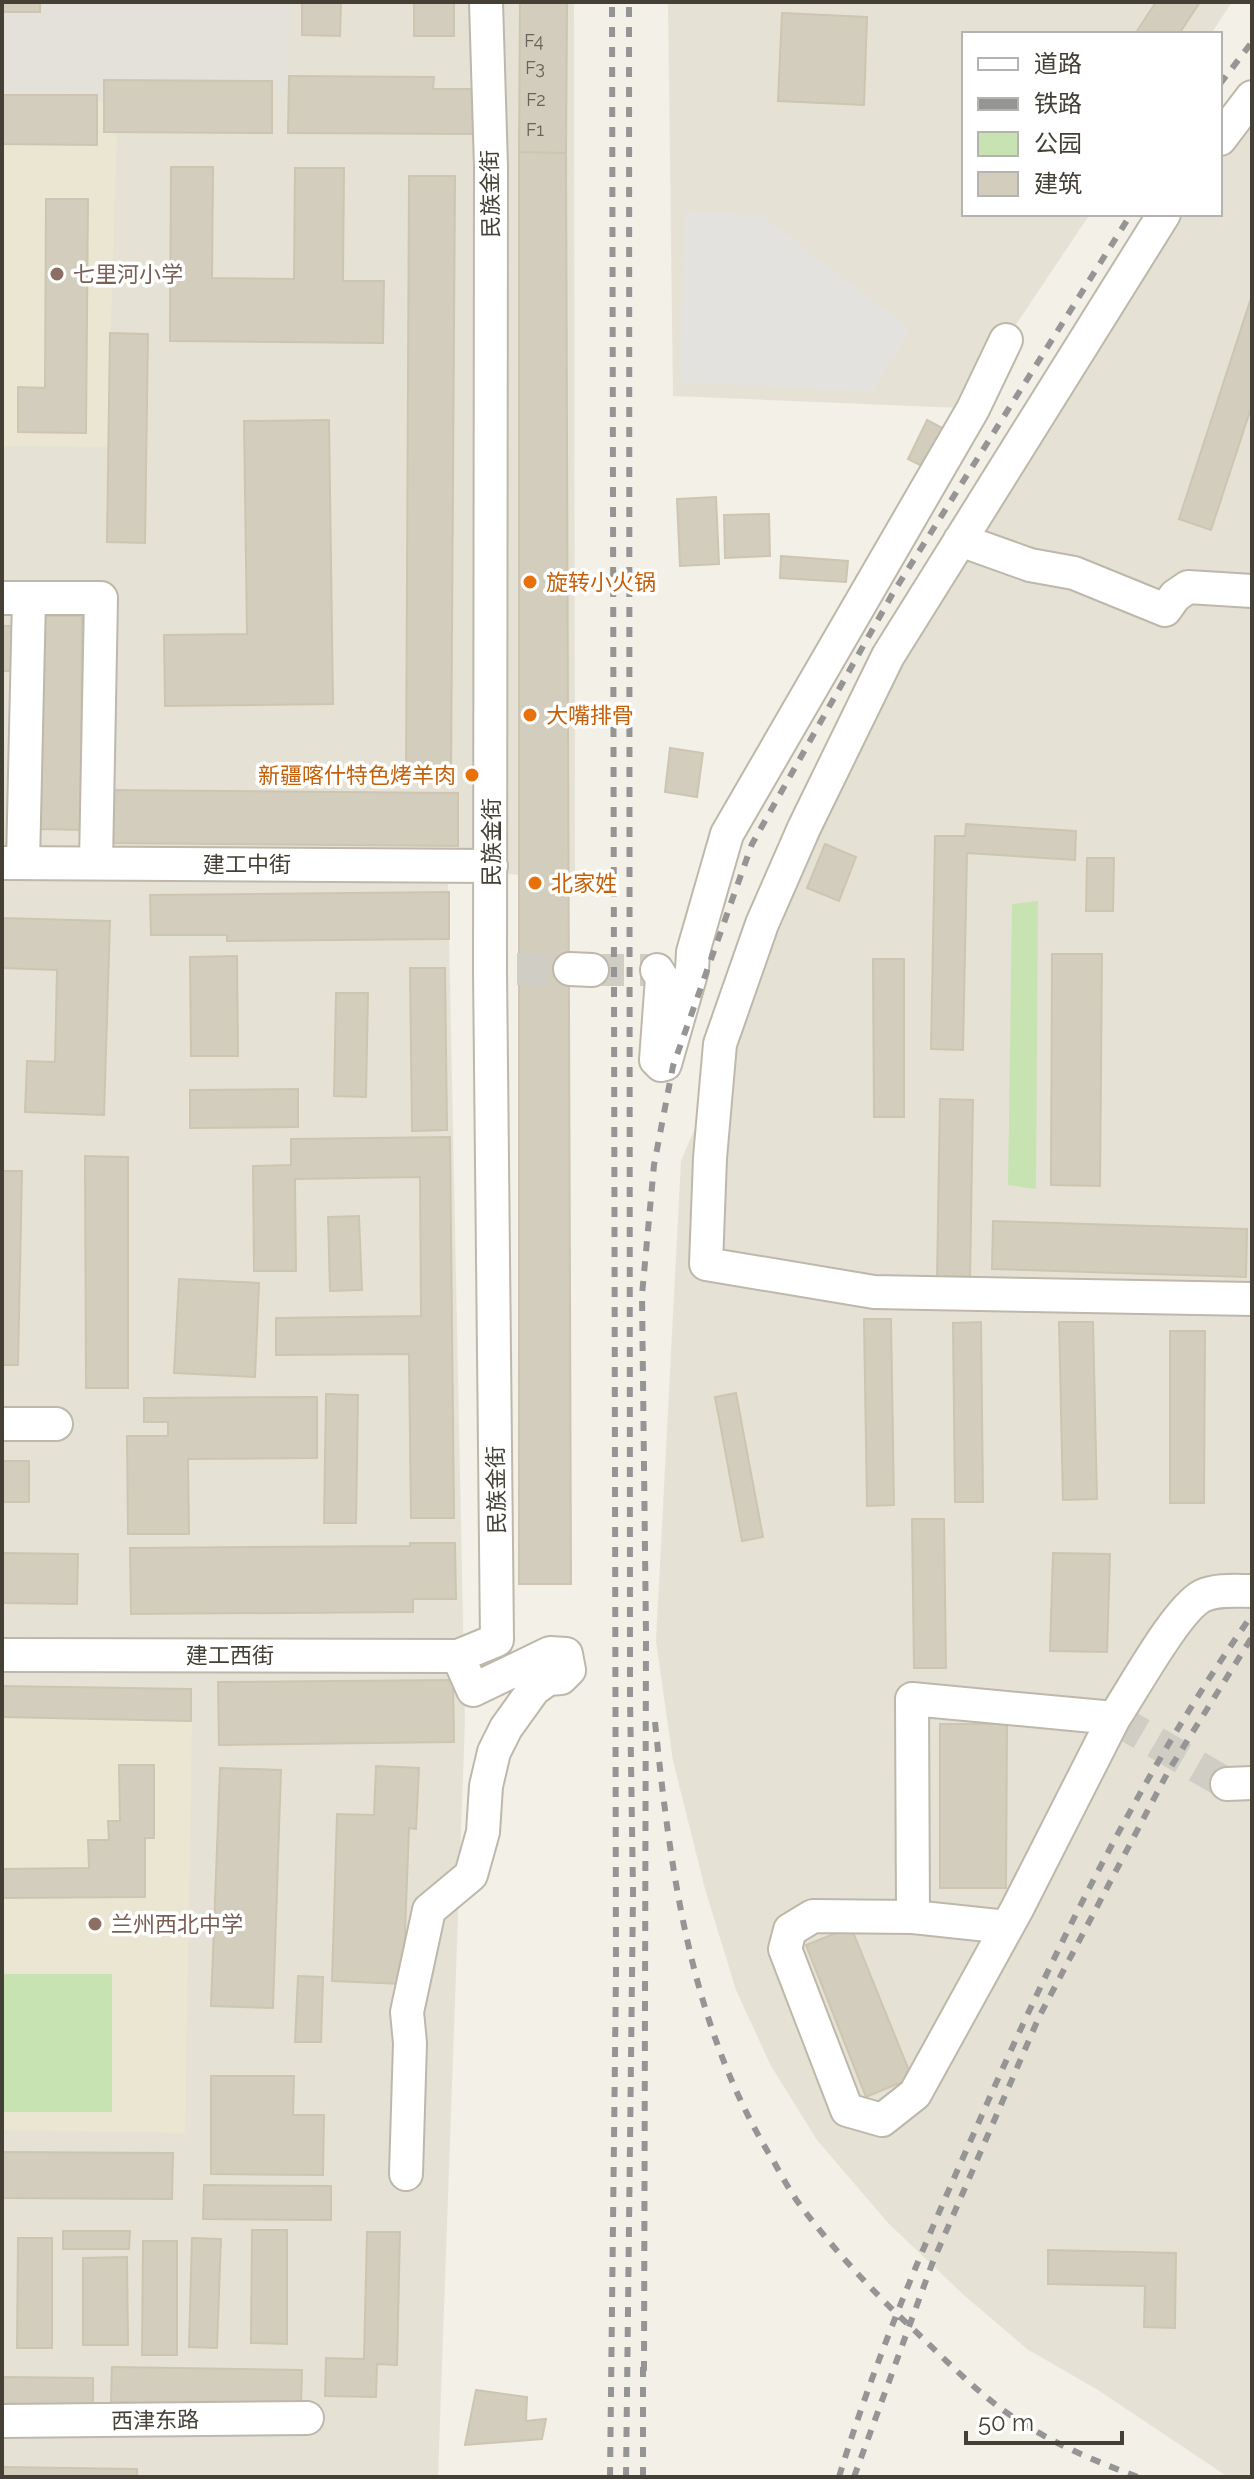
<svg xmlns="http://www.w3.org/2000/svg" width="1254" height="2479" viewBox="0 0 1254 2479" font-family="Raleway,'Noto Sans SC',sans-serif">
	<rect width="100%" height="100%" fill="#f2f0e7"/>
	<!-- residential -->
	<path fill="#e5e2d5" d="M2 2H574L575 879 438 869 2 858Z
		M668 2H1232L1211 34H964V214H1090L960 408 673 396Z
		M1252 106V2477H1228L1098 2390 1027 2349 965 2296 889 2224 817 2140 771 2066 736 1990 705 1889 673 1761 656 1641 681 1161 885 681 1168 214H1220V144Z
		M2 878 448 884 465 1720 438 2477H2Z"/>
	<!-- industrial -->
	<path fill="#e4e1db" d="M2 2H291L285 91 2 94Z"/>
	<!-- education -->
	<path fill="#eae6d2" d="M2 101 118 102 107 447 2 446Z
		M2 1713 192 1719 185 2133 2 2130Z"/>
	<!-- green -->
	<path fill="#c8e3b2" d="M1038 901 1036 1189 1008 1185 1012 904Z
		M2 1974H112V2112H2Z"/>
	<!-- parking -->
	<path fill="#e3e2de" d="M685 211 763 216 910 329 873 391 681 382Z"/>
	<!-- building -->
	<path fill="#d3cdbd" stroke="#cdc5b1" stroke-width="2" d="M2 2H40V12H2Z
		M302 2H341L340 36 302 35Z
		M414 2H454V36H414Z
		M520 2H567L566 153 519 152Z
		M1156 2H1200L1179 34H1135Z
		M782 13 867 17 864 105 778 101Z
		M289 76 434 77 433 89H478L477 134 288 133Z
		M104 80 272 81V133L104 132Z
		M2 95H97V145L2 144Z
		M519 152 566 153 571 1584H519Z
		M171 167H213L212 278 294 279 295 168H344L343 281H384L383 343 170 341Z
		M409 176H455L451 779H406Z
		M46 199H88L86 433 18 432V387L45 388Z
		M1252 295V405L1211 530 1179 519Z
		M110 333 148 334 145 543 107 542Z
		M329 420 333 704 165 706 164 635 247 634 244 421Z
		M927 420 946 430 928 469 908 459Z
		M716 497 719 564 680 566 677 499Z
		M769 514 770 556 725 558 724 515Z
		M781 556 848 561 846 582 780 578Z
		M40 616H82L81 830 39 829Z
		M2 626H18V671H2Z
		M670 748 703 753 697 797 665 792Z
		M108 790 458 793V846L107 843Z
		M966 824 1076 831 1075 860 967 853 963 1050 931 1049 935 836H965Z
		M825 844 856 857 839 901 807 888Z
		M1087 858H1114L1113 911H1086Z
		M449 892V939L227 941V935H151L150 895Z
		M2 918 110 921 104 1115 25 1112 27 1061 55 1062 57 970 2 968Z
		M1052 954H1102L1100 1186 1051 1185Z
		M237 956 238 1056H191L190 957Z
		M873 959H904V1117H874Z
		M410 968H445L447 1130 412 1131Z
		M336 993H368L366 1097 334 1096Z
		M298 1089V1127L190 1128V1090Z
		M940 1099 973 1100 970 1281 937 1280Z
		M450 1137 454 1518H411L409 1354 276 1355V1318L421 1316 420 1177 295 1179 296 1271H254L253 1166 291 1165V1139Z
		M85 1156 128 1157V1388H86Z
		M2 1171H22L18 1365H2Z
		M359 1216 362 1290 330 1291 328 1217Z
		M993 1221 1247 1229 1246 1277 992 1269Z
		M179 1279 259 1283 255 1377 174 1373Z
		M864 1319H891L894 1505 867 1506Z
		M981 1322 983 1502H955L953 1323Z
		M1059 1322H1093L1097 1499 1063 1500Z
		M1170 1331H1205L1204 1503H1170Z
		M736 1393 763 1537 742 1541 715 1397Z
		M326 1394 358 1395 356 1523H324Z
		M317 1397V1458L188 1459 189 1534H128L127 1436H168V1422H144V1398Z
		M2 1461H29V1502H2Z
		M912 1519H944L946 1668H914Z
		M410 1543H455L456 1599H413V1612L131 1614 130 1548 410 1546Z
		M2 1553 78 1554 77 1604 2 1603Z
		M1053 1553 1110 1554 1107 1652 1050 1651Z
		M453 1680 454 1742 219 1745 218 1682Z
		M2 1686 191 1689V1721L2 1717Z
		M940 1724H1007L1006 1888H940Z
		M119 1765H154V1838H145V1897L2 1898V1869L89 1868 88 1840H109L108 1821H120Z
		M376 1766 419 1768 416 1829 409 1828 403 1984 332 1981 337 1814 374 1815Z
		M220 1768 281 1770 273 2008 211 2006Z
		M851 1927 912 2078 866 2097 806 1945Z
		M298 1976 323 1977 321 2042H295Z
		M211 2076H294L293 2115H324L323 2175 211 2174Z
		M2 2152 173 2153 172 2199 2 2198Z
		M204 2185 331 2186V2220L203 2219Z
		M252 2230H287V2344L251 2343Z
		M63 2231H130L129 2249H63Z
		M367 2232H400L397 2365 377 2364 376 2397 325 2396 326 2358 364 2359Z
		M18 2238H52V2348H17Z
		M192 2238 221 2239 217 2348 189 2347Z
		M143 2241H177V2355H142Z
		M1048 2250 1176 2253 1175 2328 1144 2327 1145 2286 1048 2284Z
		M127 2257 128 2345H83V2258Z
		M112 2367 302 2370 301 2405 111 2402Z
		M2 2377 93 2378V2408H2Z
		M476 2390 527 2397 526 2421 546 2419 542 2439 465 2445Z
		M2 2467 137 2469V2477H2Z"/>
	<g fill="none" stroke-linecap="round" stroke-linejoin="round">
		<!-- minor-tunnel -->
		<path stroke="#cfcdc4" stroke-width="32" stroke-dasharray="32 16" stroke-linecap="butt" d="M517 969H570
			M592 970H657
			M1114 1718 1227 1784"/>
		<!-- minor casing -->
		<g stroke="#bdb8aa" stroke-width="36">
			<path id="minor" d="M1220 139 1252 97
				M1164 214 888 656 804 828 762 924 720 1044 710 1158 706 1264 874 1292 1252 1299
				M960 540 1030 565 1074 573 1165 610 1175 596 1188 587 1252 591
				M2 598H101L96 863
				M2 863 491 866
				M23 863 29 598
				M570 969 592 970
				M657 970 662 978 656 1060 661 1065 665 1064 692 970 693 952 727 834 973 409 1006 340
				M2 1424H56
				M2 1655 458 1656 497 1640 490 970 491 167 486 2
				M1114 1718 1017 1909 915 2094 882 2120 847 2110 785 1949 790 1930 813 1916 913 1917 912 1699 1114 1718C1133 1690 1176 1610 1202 1596 1217 1589 1236 1591 1252 1591
				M1227 1784 1252 1783
				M913 1917 1007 1927
				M406 2174 410 2043 407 2012 429 1910 471 1875 483 1832 486 1786 494 1752 506 1728 534 1689 548 1679 561 1678 569 1670 566 1654 550 1653 473 1690 458 1656
				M2 2421 307 2418"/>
		</g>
		<!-- minor -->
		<use href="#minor" stroke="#fff" stroke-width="32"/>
		<!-- rail -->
		<path stroke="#959595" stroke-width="6" stroke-dasharray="10 10" stroke-linecap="butt" d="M1220 84 1252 42
			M655 1722C671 1876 691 2028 774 2162 783 2178 792 2195 803 2209 836 2252 873 2292 913 2329 945 2359 977 2393 1013 2417 1052 2443 1094 2461 1138 2477
			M644 2371 646 1635 642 1295 654 1165 673 1066 752 844 893 593 1131 214
			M610 2477 616 1971 612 2
			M626 2477 633 1892 630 1697 629 2
			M643 2477V2361
			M839 2477C875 2359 924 2245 974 2133 1052 1955 1140 1774 1252 1615
			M854 2477 932 2264 1039 2017 1169 1770 1252 1637"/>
	</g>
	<!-- markers -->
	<g fill="#8d6e63" stroke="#fff" stroke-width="3">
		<circle cx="57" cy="274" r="8"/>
		<circle cx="95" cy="1924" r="8"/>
	</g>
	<g fill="#e8710a" stroke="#fff" stroke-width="3">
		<circle cx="530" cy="582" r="8"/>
		<circle cx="530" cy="715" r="8"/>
		<circle cx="472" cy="775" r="8"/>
		<circle cx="535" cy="883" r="8"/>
	</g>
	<g text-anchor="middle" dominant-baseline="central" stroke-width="7" stroke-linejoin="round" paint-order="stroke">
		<!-- number labels -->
		<g font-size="18" fill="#686358">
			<text x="534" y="40">F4</text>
			<text x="535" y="67">F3</text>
			<text x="536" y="99">F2</text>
			<text x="535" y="129">F1</text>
		</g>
		<!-- street labels -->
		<g font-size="22" fill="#444036" stroke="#fff">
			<text transform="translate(490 194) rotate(-91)">民族金街</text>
			<text transform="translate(491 842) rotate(-90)">民族金街</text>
			<text x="247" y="864">建工中街</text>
			<text transform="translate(496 1490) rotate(-91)">民族金街</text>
			<text x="230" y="1655">建工西街</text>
			<text transform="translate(155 2420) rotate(-1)">西津东路</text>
		</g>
		<!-- education labels -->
		<g font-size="22" fill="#785e54" stroke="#fff" text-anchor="start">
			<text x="73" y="274">七里河小学</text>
			<text x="111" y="1924">兰州西北中学</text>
		</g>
		<!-- food labels -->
		<g font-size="22" fill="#c56008" stroke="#fff" text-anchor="start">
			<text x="546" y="582">旋转小火锅</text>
			<text x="546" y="715">大嘴排骨</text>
			<text x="456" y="775" text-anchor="end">新疆喀什特色烤羊肉</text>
			<text x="551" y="883">北家姓</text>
		</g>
	</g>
	<!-- border -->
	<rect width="1254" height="2479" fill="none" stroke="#444036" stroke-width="8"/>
	<!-- legend -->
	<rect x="962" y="32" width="260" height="184" fill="#ffffff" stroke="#b4b3af" stroke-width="2"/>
	<rect x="978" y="58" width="40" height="12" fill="#ffffff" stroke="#b4b3af" stroke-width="2"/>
	<text x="1034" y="72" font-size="24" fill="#444036">道路</text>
	<rect x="978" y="98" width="40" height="12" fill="#959595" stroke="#b4b3af" stroke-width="2"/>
	<text x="1034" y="112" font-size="24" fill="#444036">铁路</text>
	<rect x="978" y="132" width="40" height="24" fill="#c8e3b2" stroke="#b4b3af" stroke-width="2"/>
	<text x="1034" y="152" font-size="24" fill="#444036">公园</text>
	<rect x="978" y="172" width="40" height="24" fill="#d3cdbd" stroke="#b4b3af" stroke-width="2"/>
	<text x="1034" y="192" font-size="24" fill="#444036">建筑</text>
	<!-- scale -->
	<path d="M966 2431v12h156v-12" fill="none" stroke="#444036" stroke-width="4"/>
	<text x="978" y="2431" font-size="24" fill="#444036" stroke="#ffffff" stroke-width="6" paint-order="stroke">50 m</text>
</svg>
